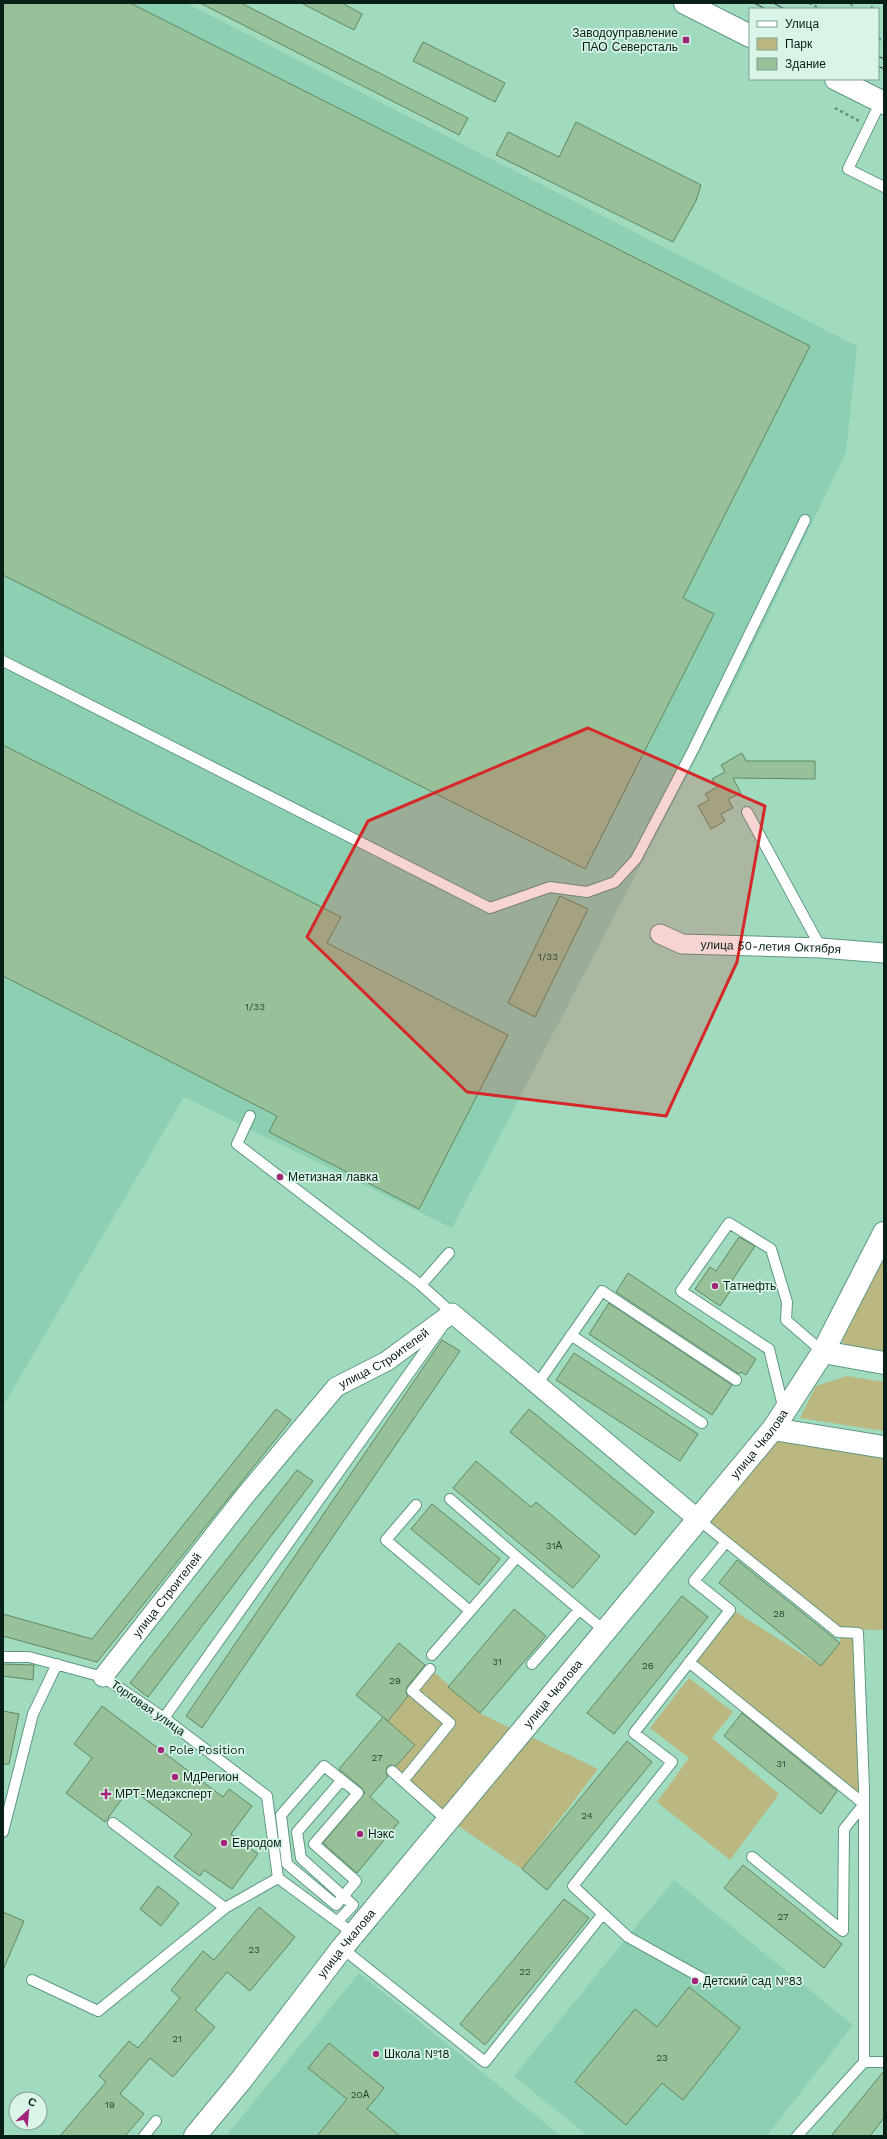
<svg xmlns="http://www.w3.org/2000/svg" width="887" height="2139" viewBox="0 0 887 2139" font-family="'Work Sans',sans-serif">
	<rect width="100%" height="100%" fill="#a0dbc0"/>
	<!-- built -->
	<path fill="#8dcfb2" d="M3 3H186L857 346 846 452 737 680 452 1228 184 1097 3 1406Z
		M674 1880 853 2025 767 2136H588L514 2076Z
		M359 1973 561 2136H226Z"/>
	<!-- green -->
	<path fill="#bbb781" d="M884 1254V1359L854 1355 842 1341Z
		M847 1376 884 1382V1431L800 1418 816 1386Z
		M775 1435 884 1452V1630L839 1629 705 1521Z
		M733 1610 821 1666 840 1643V1635H856L861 1798 693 1662Z
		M433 1671 480 1713 516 1731 446 1816 407 1781 454 1722 416 1691Z
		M689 1678 733 1712 712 1738 779 1794 730 1860 657 1802 689 1758 650 1728Z
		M411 1693 446 1723 403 1777 393 1770 415 1745 388 1721Z
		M527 1735 598 1769 522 1869 454 1823Z"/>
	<!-- building -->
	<path fill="#99c199" stroke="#618761" d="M3 3H130L810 346 683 598 714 614 585 869 3 575Z
		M200 3H241L468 118 459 135Z
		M301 3H342L362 14 354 30Z
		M423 42 505 83 495 102 413 61Z
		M576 122 701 185 696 201 673 242 496 155 508 132 559 157Z
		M3 745 341 917 327 943 508 1035 419 1209 269 1132 277 1116 3 976Z
		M742 753 746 761H815V779L733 778 741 793 728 799 733 808 721 814 725 821 711 829 698 806 709 800 705 794 717 787 712 779 725 772 721 765Z
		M560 896 588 909 535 1017 508 1003Z
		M739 1237 755 1246 731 1282 735 1284 720 1306 695 1289 710 1267 716 1271Z
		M628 1273 756 1359 746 1375 741 1372 739 1374 616 1292Z
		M609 1303 732 1385 712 1415 589 1334Z
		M442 1340 460 1351 202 1728 186 1716Z
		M574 1353 698 1434 680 1461 556 1380Z
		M276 1409 291 1420 97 1662 3 1636V1614L92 1639Z
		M529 1409 654 1512 635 1535 510 1432Z
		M476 1461 531 1507 536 1502 600 1556 573 1588 453 1488Z
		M297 1470 313 1481 148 1697 130 1683Z
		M432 1504 500 1559 479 1585 411 1529Z
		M737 1560 840 1643 821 1666 719 1583Z
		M682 1596 708 1617 614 1734 587 1713Z
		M514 1609 546 1636 480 1713 448 1687Z
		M399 1643 425 1665 407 1687 406 1693 408 1696 388 1721 384 1718 415 1745 396 1766 390 1765 387 1767 386 1773 388 1776 370 1797 399 1822 357 1873 323 1843 365 1793 362 1788 339 1769 383 1717 356 1695Z
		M3 1664 34 1665 33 1680 3 1676Z
		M102 1706 223 1797 229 1789 252 1806 231 1834 258 1854 232 1889 204 1870 200 1876 174 1857 192 1834 130 1788 105 1822 66 1793 92 1758 74 1744Z
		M3 1711 19 1714 9 1764H3Z
		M742 1713 837 1791 821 1814 724 1736Z
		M627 1741 652 1762 547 1890 522 1869Z
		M743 1865 842 1944 824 1968 724 1888Z
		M158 1886 179 1903 161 1926 140 1909Z
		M564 1899 589 1918 485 2045 460 2024Z
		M259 1907 295 1937 250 1991 227 1972 195 2010 215 2027 173 2077 150 2058 120 2094 144 2114 125 2136H60L106 2082 99 2076 129 2041 138 2048 180 1998 171 1990 203 1951 214 1960Z
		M3 1912 24 1921 3 1970Z
		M689 1987 740 2028 683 2100 662 2083 626 2125 575 2082 635 2009 657 2027Z
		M329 2043 384 2088 367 2109 400 2136H317L347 2099 308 2068Z
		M884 2071V2118L870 2136H831Z"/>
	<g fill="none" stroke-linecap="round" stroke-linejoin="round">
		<!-- service casing -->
		<g stroke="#5f987f" stroke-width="12">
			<path id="service" d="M881 101 848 169 884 187
				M3 661 490 908 550 887 587 892 615 882 636 859 693 750 805 520
				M747 812 821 948
				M421 1285 449 1253
				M571 1335 702 1423
				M536 1386 602 1291 736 1380
				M784 1410 769 1349 681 1291 729 1223 771 1249 787 1302 786 1320 823 1352
				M450 1499 517 1557
				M416 1505 386 1540 470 1611
				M699 1520 838 1632 858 1633 864 1788V2062H884
				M432 1655 517 1557 606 1632
				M3 1657H29L103 1677 164 1718 267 1796 278 1878 354 1934
				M689 1662 864 1804 844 1829 843 1931 752 1857
				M532 1664 579 1610
				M430 1669 412 1691 450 1723 403 1781 448 1821
				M164 1718 452 1313 421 1285 237 1144 250 1116
				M324 1766 358 1793 314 1844 356 1881 336 1905 287 1864 281 1815Z
				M392 1771 403 1781
				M113 1823 225 1908 278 1878
				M3 1832 33 1714 57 1664
				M338 1921 353 1905 301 1858 297 1832 341 1781
				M342 1948 485 2062 602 1915
				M32 1980 98 2011 225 1908
				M709 1982 628 1937 573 1886 672 1762 634 1733 730 1610 694 1581 726 1542
				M144 2136 156 2121
				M797 2136 864 2062"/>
		</g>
		<!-- minor casing -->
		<g stroke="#5f987f" stroke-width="21">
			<g id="minor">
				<path id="s1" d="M660 934 682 944 821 948 884 953"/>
				<path id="s2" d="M103 1677 244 1497 336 1387 387 1361 452 1313 699 1520"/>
			</g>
		</g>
		<!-- tertiary casing -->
		<g stroke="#5f987f" stroke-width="24">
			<g id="tertiary">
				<path d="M823 1352 884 1363"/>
				<path d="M773 1429 884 1447"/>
				<path id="s3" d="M195 2136 242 2079 342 1948 773 1429 823 1352 884 1233"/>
			</g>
		</g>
		<!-- secondary casing -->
		<g stroke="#5f987f" stroke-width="24">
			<path id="secondary" d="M685 3 750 36
				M836 79 884 103"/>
		</g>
		<!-- path -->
		<path stroke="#63907c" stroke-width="2.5" stroke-dasharray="3 3" stroke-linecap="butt" d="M809 3 821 9
			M851 3 853 9
			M871 9 874 3
			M878 38 884 41
			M835 108 859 121"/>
		<!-- service -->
		<use href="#service" stroke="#fff" stroke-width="10"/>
		<!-- minor -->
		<use href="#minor" stroke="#fff" stroke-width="19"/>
		<!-- tertiary -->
		<use href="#tertiary" stroke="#fff" stroke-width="22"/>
		<!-- secondary -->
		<use href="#secondary" stroke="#fff" stroke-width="22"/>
		<!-- tram -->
		<path stroke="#1f3d31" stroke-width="1" d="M754 3 766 9
			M773 3 785 9
			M878 56 884 59
			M878 66 884 69"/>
	</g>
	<!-- marked area -->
	<path fill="#d62828" fill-opacity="0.2" stroke="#d62828" stroke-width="3" stroke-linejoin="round" d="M588 728 765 806 737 962 666 1116 467 1092 307 937 368 821Z"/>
	<!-- markers -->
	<g fill="#a22579" stroke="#d8f5e7" stroke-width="1.5">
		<rect x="682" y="36" width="8" height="8" rx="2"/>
		<circle cx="280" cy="1177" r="4"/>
		<circle cx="715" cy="1286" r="4"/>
		<circle cx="161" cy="1750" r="4"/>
		<circle cx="175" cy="1777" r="4"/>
		<path d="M104 1788h4v4h4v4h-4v4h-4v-4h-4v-4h4z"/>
		<circle cx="360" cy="1834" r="4"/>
		<circle cx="224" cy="1843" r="4"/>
		<circle cx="695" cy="1981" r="4"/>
		<circle cx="376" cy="2054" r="4"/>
	</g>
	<g text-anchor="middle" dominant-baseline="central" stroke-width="3.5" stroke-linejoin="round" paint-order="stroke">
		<!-- number labels -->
		<g font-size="10" fill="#2c4837">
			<text x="548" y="956">1/33</text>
			<text x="255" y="1006">1/33</text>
			<text x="554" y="1545">31А</text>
			<text x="779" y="1613">28</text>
			<text x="497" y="1661">31</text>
			<text x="648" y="1665">26</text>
			<text x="395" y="1680">29</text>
			<text x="377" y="1757">27</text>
			<text x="781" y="1763">31</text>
			<text x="587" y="1815">24</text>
			<text x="783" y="1916">27</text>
			<text x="254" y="1949">23</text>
			<text x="525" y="1971">22</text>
			<text x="177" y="2038">21</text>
			<text x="662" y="2057">23</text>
			<text x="360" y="2094">20А</text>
			<text x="110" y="2104">19</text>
		</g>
		<!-- poi labels -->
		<g font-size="12" fill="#071f16" stroke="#d8f5e7" text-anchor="start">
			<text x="678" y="33" text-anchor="end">Заводоуправление<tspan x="678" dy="14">ПАО Северсталь</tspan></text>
			<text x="288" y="1177">Метизная лавка</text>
			<text x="723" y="1286">Татнефть</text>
			<text x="169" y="1750">Pole Position</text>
			<text x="183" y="1777">МдРегион</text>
			<text x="115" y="1794">МРТ-Медэксперт</text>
			<text x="368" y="1834">Нэкс</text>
			<text x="232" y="1843">Евродом</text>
			<text x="703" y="1981">Детский сад №83</text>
			<text x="384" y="2054">Школа №18</text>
		</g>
		<!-- street labels -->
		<g font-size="12" fill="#071f16" stroke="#d8f5e7">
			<text stroke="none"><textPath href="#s1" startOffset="113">улица 50-летия Октября</textPath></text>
			<text stroke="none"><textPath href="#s2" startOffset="428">улица Строителей</textPath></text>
			<text stroke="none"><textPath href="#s3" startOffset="893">улица Чкалова</textPath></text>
			<text stroke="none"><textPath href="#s2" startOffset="104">улица Строителей</textPath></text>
			<text stroke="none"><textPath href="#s3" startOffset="569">улица Чкалова</textPath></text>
			<text transform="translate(148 1708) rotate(35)">Торговая улица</text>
			<text stroke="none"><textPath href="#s3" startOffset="245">улица Чкалова</textPath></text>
		</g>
	</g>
	<!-- border -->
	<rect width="887" height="2139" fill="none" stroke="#071f16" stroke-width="8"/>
	<!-- legend -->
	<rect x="749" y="8" width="130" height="72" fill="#d8f5e7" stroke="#849f93"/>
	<rect x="757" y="21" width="20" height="6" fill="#ffffff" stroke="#849f93"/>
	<text x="785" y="28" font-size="12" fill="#071f16">Улица</text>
	<rect x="757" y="38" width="20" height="12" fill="#bbb781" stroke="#849f93"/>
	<text x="785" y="48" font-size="12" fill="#071f16">Парк</text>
	<rect x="757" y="58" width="20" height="12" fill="#99c199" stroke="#849f93"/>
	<text x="785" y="68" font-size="12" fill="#071f16">Здание</text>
	<!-- north arrow -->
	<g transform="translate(28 2111) rotate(26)"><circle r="19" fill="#d8f5e7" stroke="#849f93"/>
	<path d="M0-3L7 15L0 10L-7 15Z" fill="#a22579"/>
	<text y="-6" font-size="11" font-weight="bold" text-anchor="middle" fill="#071f16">С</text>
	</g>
</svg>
